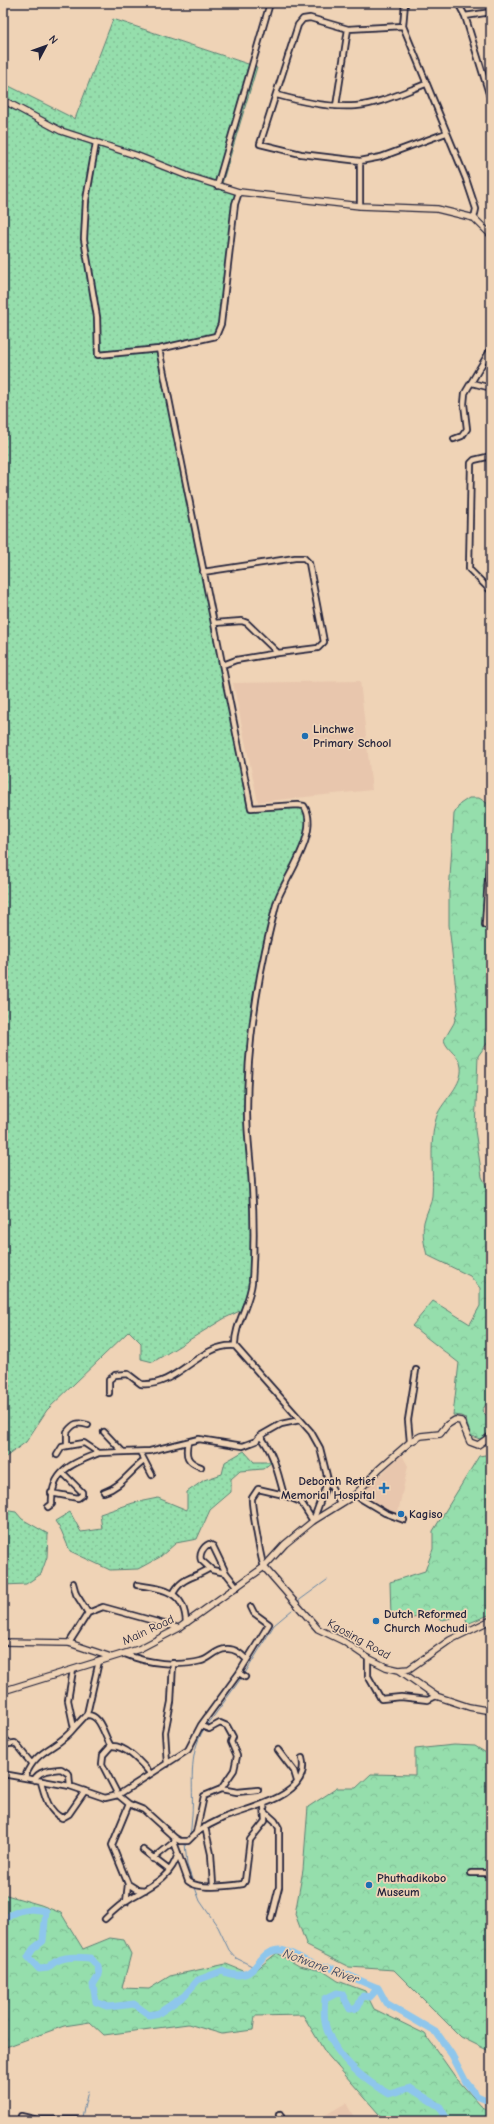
<svg xmlns="http://www.w3.org/2000/svg" width="494" height="2124" viewBox="0 0 494 2124" font-family="'Comic Neue',sans-serif">
	<defs>
		<pattern id="grass-dots" width="8" height="8" patternUnits="userSpaceOnUse"><rect width="8" height="8" fill="#95deac"/><path d="M2 2h.1M6 6h.1" fill="none" stroke="#80be95" stroke-width="1.8" stroke-linecap="round"/></pattern>
		<pattern id="forest-crowns" width="20" height="18" patternUnits="userSpaceOnUse"><rect width="20" height="18" fill="#95deac"/><path d="M2 6a3 3 0 1 1 6 0M12 15a3 3 0 1 1 6 0" fill="none" stroke="#80be95"/></pattern>
	</defs>
	<rect width="100%" height="100%" fill="#efd3b6"/>
	<filter id="ink" filterUnits="userSpaceOnUse"><feTurbulence type="fractalNoise" baseFrequency=".025" numOctaves="2"/><feDisplacementMap in="SourceGraphic" scale="8" xChannelSelector="R" yChannelSelector="G"/><feConvolveMatrix kernelMatrix="1 2 1 2 8 2 1 2 1" color-interpolation-filters="sRGB"/></filter>
	<g filter="url(#ink)">
		<!-- built -->
		<path fill="#e8c6ad" d="M360 681 372 790 258 802 233 683Z
			M401 1453 408 1466 397 1517 358 1496 371 1479 377 1473 381 1475Z
			M346 2103 356 2121H315Z"/>
		<!-- grass -->
		<path fill="url(#grass-dots)" stroke="#5c8074" d="M113 19 257 67 221 187 239 192 221 324 216 336 159 349 251 808 304 806 308 812V831L302 848 280 894 260 971 253 1021 247 1113 252 1186V1283L246 1308 225 1318 153 1362 141 1359V1343L129 1331 47 1410 26 1442 3 1459V83L75 119Z
			M244 1451 254 1462H272L263 1469 240 1471 231 1479V1492L210 1510 197 1539 176 1543 160 1557 138 1569 110 1570 70 1551 61 1530 55 1521 70 1512 81 1532 102 1529 100 1514 133 1503 158 1498 187 1510V1492L204 1480 222 1474 225 1462Z
			M3 1510 16 1512 22 1519 48 1534 47 1557 41 1574 26 1584 3 1585Z"/>
		<!-- forest -->
		<path fill="url(#forest-crowns)" stroke="#5c8074" d="M469 798H479L487 803 491 817V1038L478 1056 475 1130 482 1177 491 1194V1395L482 1411 491 1420V1431L480 1439 471 1436 465 1418 461 1416 453 1415 459 1363 412 1326 433 1301 470 1324 480 1306V1288L470 1276 427 1255C424 1244 422 1234 424 1222 426 1213 431 1205 432 1196 434 1169 428 1139 438 1113 445 1099 463 1084 461 1067 460 1055 447 1051 444 1040L454 1023 458 1008 449 925V893L454 814 460 804Z
			M491 1454V1614L467 1624 465 1614 443 1620 423 1615 404 1621 391 1617 390 1582 425 1571 433 1549V1531L479 1456Z
			M454 1745 475 1746 491 1756V2052L461 2037 394 1970 349 1967 307 1946 295 1914 303 1870 308 1807 337 1788H356L371 1774 415 1775V1749Z
			M3 1894 41 1905 61 1913 83 1949 110 1938 124 1940 131 1954 122 1988 149 1989 170 1976 226 1964 251 1974 277 1953 299 1966 323 1971 338 1981 365 1991 374 2009 425 2034 456 2078 481 2106 491 2112V2121H385L325 2052 303 2015 255 2016 253 2030 222 2034 188 2024 104 2035 90 2022 64 2026 3 2048Z"/>
		<g fill="none" stroke-linecap="round" stroke-linejoin="round">
			<!-- stream -->
			<path stroke="#6384a5" stroke-width="1" d="M297 1602 327 1580
				M244 1675 274 1625 292 1610
				M206 1727 242 1677
				M188 1839C192 1831 191 1823 192 1815 194 1785 187 1756 204 1729
				M185 1843 187 1865 193 1882
				M194 1885 200 1901 218 1927 229 1950 236 1958 254 1967
				M81 2121 88 2091"/>
			<!-- river -->
			<path stroke="#8ec6ec" stroke-width="7" d="M3 1921C16 1909 29 1907 46 1911L43 1941 33 1949 28 1957 39 1969 48 1968C59 1955 74 1957 90 1958L98 1966 99 1975 93 1985 96 2002 109 2007 134 2004 149 2015 159 2013 184 1996 198 1980 222 1971C260 1987 253 1951 279 1950 291 1950 302 1961 313 1964 318 1966 325 1966 331 1968 347 1974 362 1982 378 1988L370 1997 363 1996C358 2003 360 2010 350 2009L342 1994 337 1993 325 1999C324 2008 324 2022 327 2030 336 2057 365 2081 389 2094L410 2088 440 2107 448 2121
				M378 1988 386 2003 437 2033 452 2055 466 2082 477 2096 491 2102"/>
			<!-- minor casing -->
			<g stroke="#22223b" stroke-width="8">
				<path id="minor" d="M458 3 465 16 491 100
					M465 16 491 12
					M403 26 405 3
					M277 95C302 102 329 108 356 106 379 104 404 92 426 84
					M336 106 348 29
					M446 133 381 157 360 161 301 154 260 144 298 25 303 19 310 18 348 29 403 26 466 179 476 209 474 218
					M96 143 86 200 84 239 97 317 98 355 159 349 216 336 221 324 235 204 239 192
					M360 161V206
					M217 186 270 3
					M159 349 251 808 298 805 304 806C320 830 289 873 279 896 275 905 274 915 271 925 256 986 247 1050 247 1113 247 1137 251 1162 252 1186 254 1216 254 1252 252 1282 250 1304 234 1325 235 1346L311 1432 320 1448 328 1480 313 1521
					M472 383 491 388
					M454 439 462 436 467 429 464 404 465 393 491 349
					M491 456 474 460 471 463 469 569 491 591
					M203 572 295 558H304L309 563 324 642 318 648 278 653 247 623 242 621 214 623
					M223 665 236 660 278 653
					M491 830 485 925 491 928
					M109 1393V1380L115 1375 128 1374 141 1384C177 1388 199 1343 235 1346
					M88 1425C77 1422 74 1423 67 1432V1446L84 1443 99 1453 150 1451 199 1439 243 1446 256 1441 260 1436 281 1424 300 1420
					M104 1432 123 1452
					M260 1436C274 1452 278 1475 284 1495L301 1502 313 1521
					M188 1442C185 1456 187 1462 201 1467
					M410 1442 408 1420 416 1370
					M140 1452 152 1475
					M57 1455 62 1447 67 1446
					M328 1480 340 1504
					M104 1492C121 1487 130 1471 144 1461
					M51 1493 78 1498 82 1495V1492L63 1473
					M355 1495 385 1513 404 1520
					M48 1507 52 1504C50 1471 73 1463 99 1453
					M264 1567C261 1560 251 1504 252 1498L258 1489 284 1495
					M226 1573 212 1570 201 1560C199 1554 203 1547 209 1544L213 1546 226 1573 237 1587
					M137 1585C164 1589 185 1591 186 1623
					M173 1594C182 1576 194 1579 210 1568
					M88 1613 103 1607 179 1628
					M69 1643 88 1613 76 1594 73 1583
					M125 1654C146 1663 178 1667 201 1661 210 1659 216 1649 226 1649 235 1648 241 1654 247 1660
					M368 1658V1676L381 1699 401 1697 428 1700 436 1696
					M239 1673 245 1677
					M87 1714 99 1661
					M74 1728 86 1715C101 1713 104 1737 111 1746
					M3 1737 9 1743
					M3 1745 15 1743 31 1763
					M278 1750 294 1771 297 1781
					M167 1764 165 1732 171 1702 173 1663
					M150 1773C141 1763 126 1745 111 1746L103 1755 102 1764 118 1795 129 1804 144 1810 175 1838 180 1841H188L196 1833 204 1796 221 1789 234 1770 237 1756 231 1742 233 1737 227 1726 220 1723 209 1729 201 1726
					M3 1774 70 1786 105 1798 118 1795 188 1750 201 1725 239 1673 269 1624 254 1613 251 1607
					M25 1777C36 1748 57 1750 74 1728L68 1700 73 1670
					M34 1780C39 1770 51 1770 61 1769L69 1774 70 1786
					M41 1782C45 1796 48 1811 62 1818L69 1814 85 1791
					M221 1789 237 1792 258 1790
					M265 1812 275 1821 279 1828V1887L271 1919
					M205 1827 211 1854 213 1885
					M196 1833C205 1827 214 1822 223 1818 247 1808 312 1797 302 1758
					M175 1838 174 1842 188 1881C198 1890 230 1886 243 1884L245 1881 250 1840 265 1821 264 1804
					M143 1850 169 1870
					M153 1859 174 1842
					M471 1873H491
					M128 1884 136 1889 145 1890
					M126 1902 128 1884 112 1845 129 1804
					M105 1919C113 1911 122 1903 132 1897 151 1886 172 1877 178 1853
					M280 2114 283 2121
					M21 2116 42 2121
					M42 2120H77"/>
			</g>
			<!-- tertiary casing -->
			<g stroke="#22223b" stroke-width="8">
				<path id="tertiary" d="M3 100 61 131 135 155 188 176 239 192 360 206 437 209 474 218 491 235
					M264 1567 318 1629 343 1641 368 1658 386 1667 399 1670 409 1669 450 1640 491 1620
					M3 1642 69 1643 111 1657
					M399 1670 436 1696 469 1707 491 1711
					M3 1691 139 1649 179 1628 264 1567 285 1544 313 1521 355 1495 379 1469 410 1442 421 1436 440 1434 447 1425 455 1420 461 1421 470 1442 478 1445 491 1436"/>
			</g>
			<!-- minor -->
			<use href="#minor" stroke="#efd3b6" stroke-width="4.5"/>
			<!-- tertiary -->
			<use href="#tertiary" stroke="#efd3b6" stroke-width="5.5"/>
		</g>
	</g>
	<!-- markers -->
	<g fill="#1f6fb2" stroke="#efd3b6" stroke-width="1.5">
		<circle cx="305" cy="736" r="4"/>
		<path d="M382 1482h4v4h4v4h-4v4h-4v-4h-4v-4h4z"/>
		<circle cx="401" cy="1514" r="4"/>
		<circle cx="376" cy="1621" r="4"/>
		<circle cx="369" cy="1885" r="4"/>
	</g>
	<g text-anchor="middle" dominant-baseline="central" stroke-width="3.5" stroke-linejoin="round" paint-order="stroke">
		<!-- poi labels -->
		<g font-size="12" font-weight="bold" fill="#22223b" stroke="#efd3b6" text-anchor="start">
			<text x="313" y="729">Linchwe<tspan x="313" dy="14">Primary School</tspan></text>
			<text x="375" y="1481" text-anchor="end">Deborah Retief<tspan x="375" dy="14">Memorial Hospital</tspan></text>
			<text x="409" y="1514">Kagiso</text>
			<text x="384" y="1614">Dutch Reformed<tspan x="384" dy="14">Church Mochudi</tspan></text>
			<text x="377" y="1878">Phuthadikobo<tspan x="377" dy="14">Museum</tspan></text>
		</g>
		<!-- street labels -->
		<g font-size="12" fill="#22223b" stroke="#efd3b6">
			<text transform="translate(148 1630) rotate(-25)">Main Road</text>
			<text transform="translate(359 1639) rotate(29)">Kgosing Road</text>
		</g>
		<!-- water labels -->
		<g font-size="13" font-style="italic" fill="#38435e" stroke="#efd3b6">
			<text transform="translate(321 1966) rotate(20)">Notwane River</text>
		</g>
	</g>
	<!-- margin -->
	<rect width="494" height="2124" fill="none" stroke="#efd3b6" stroke-width="16"/>
	<rect x="8" y="8" width="478" height="2108" fill="none" stroke="#22223b" stroke-width="1.5" filter="url(#ink)"/>
	<!-- north arrow -->
	<g transform="translate(46 46) rotate(49)" stroke="#efd3b6" stroke-width="3" paint-order="stroke">
	<path d="M0-3L7 15L0 10L-7 15Z" fill="#22223b"/>
	<text y="-6" font-size="11" font-weight="bold" text-anchor="middle" fill="#22223b">N</text>
	</g>
</svg>
